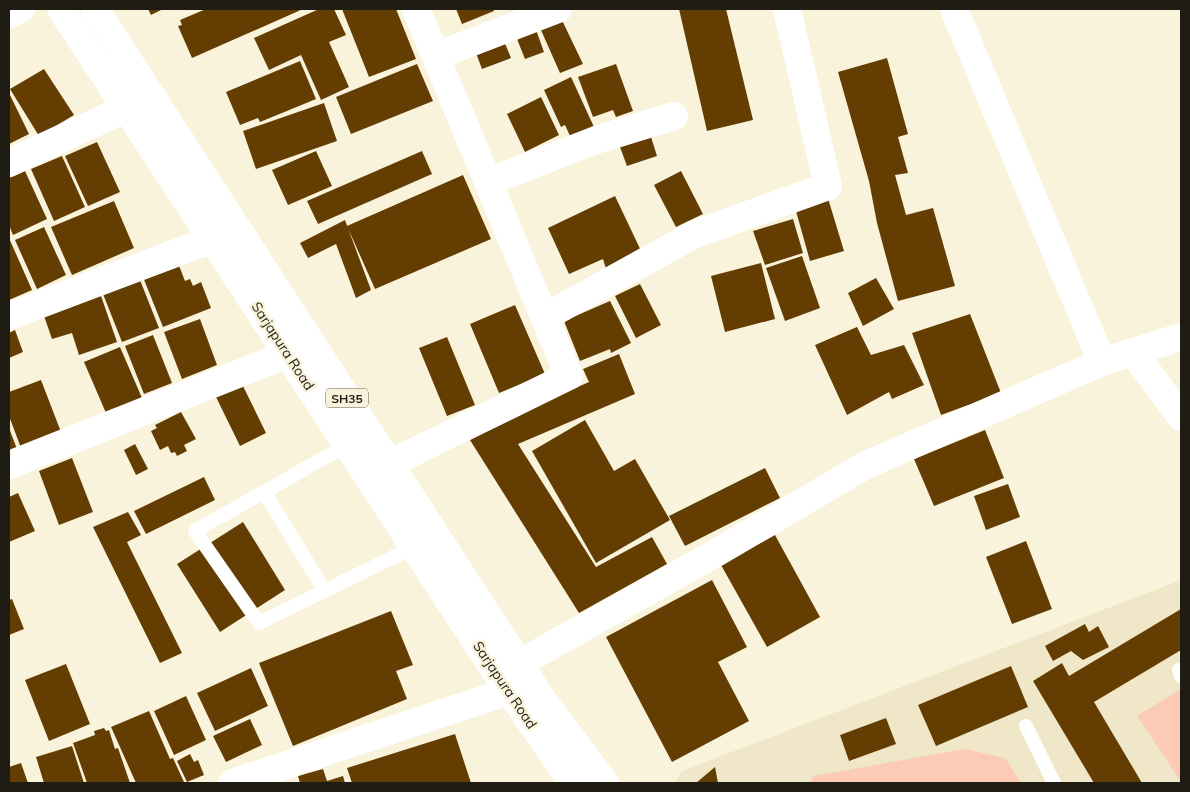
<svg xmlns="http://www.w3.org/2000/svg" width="1190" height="792" viewBox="0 0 1190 792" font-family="Mulish,sans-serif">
	<rect width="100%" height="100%" fill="#f9f3dc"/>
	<!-- built -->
	<path fill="#efe7c8" d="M1181 580V783H675L682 771Z"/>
	<!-- green -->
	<path fill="#fbcbb7" d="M1181 689V782L1137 716Z
		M965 749 1005 758 1021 783H810L813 776Z"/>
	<!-- building -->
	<path fill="#643d03" d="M148 9H163L151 15Z
		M206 9H303L192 58 178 26 182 25 180 20Z
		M319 9H334L346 35 329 42 349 87 321 100 301 55 269 70 254 38Z
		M342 9H396L416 59 369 77Z
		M456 9H493L494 11 462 24Z
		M679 9H726L753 120 707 131Z
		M559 14 583 64 560 73 537 21Z
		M535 27 544 52 525 59 515 34Z
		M501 34 511 58 482 69 473 45Z
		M887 58 908 134 898 137 908 173 895 175 906 215 933 208 955 286 898 301 877 223 869 181 838 72Z
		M300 61 316 99 260 122 258 118 240 125 226 92Z
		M417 64 433 101 351 134 336 97Z
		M616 64 633 111 616 117 613 110 593 117 578 77Z
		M44 69 74 115 39 136 10 89Z
		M571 77 594 127 571 138 565 125 561 127 544 90Z
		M9 93 29 134 9 144Z
		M541 97 559 135 525 152 507 114Z
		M324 103 337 141 256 169 243 131Z
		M651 137 657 156 627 166 620 147Z
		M97 142 120 192 88 206 65 156Z
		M316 151 332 186 288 205 272 170Z
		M422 151 432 174 318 224 307 201Z
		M62 156 85 207 54 221 31 169Z
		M25 171 47 219 13 235 9 225V178Z
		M681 171 703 214 676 227 654 185Z
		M463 175 491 239 375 289 347 226Z
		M827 195 844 251 810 261 794 204Z
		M615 196 643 255 607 272 603 259 569 274 548 228Z
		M114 201 134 248 72 275 51 227Z
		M793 219 803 253 765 265 753 231Z
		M345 220 371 290 356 298 336 244 308 258 300 243Z
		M44 227 66 275 37 289 15 240Z
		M9 238 32 290 9 300Z
		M802 256 820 308 785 321 766 268Z
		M178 263 185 281 190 279 193 286 201 282 211 308 163 327 143 277Z
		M761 263 775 319 725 332 711 276Z
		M138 275 159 328 122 342 101 289Z
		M876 278 894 309 863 326 848 293Z
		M640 284 661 325 636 338 615 296Z
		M100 293 117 342 79 355 72 333 52 339 43 313Z
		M610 301 631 343 611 353 610 349 580 361 564 321Z
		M515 305 545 374 499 393 470 324Z
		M970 314 1001 393 941 415 912 333Z
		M200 319 217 365 182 379 164 332Z
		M857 327 871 355 904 345 924 385 892 399 889 392 847 415 815 345Z
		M15 330 23 352 9 358V333Z
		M153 335 172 383 144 394 125 346Z
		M447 337 475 405 447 416 419 348Z
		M120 347 142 398 106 413 84 362Z
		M619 354 635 394 518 444 596 567 652 537 667 564 579 613 470 440 503 420 589 382 583 369Z
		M41 380 61 432 21 448 9 416V392Z
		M242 384 266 433 240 446 216 397Z
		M181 412 196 439 184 445 187 451 177 456 175 452 171 453 168 446 160 450 151 431 157 428 155 425Z
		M585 420 614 471 635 459 670 520 596 563 532 451Z
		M9 428 17 449 9 451Z
		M985 430 1004 478 934 506 914 459Z
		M135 444 148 469 136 475 124 450Z
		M72 458 93 512 59 525 39 471Z
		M765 468 780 498 685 546 669 516Z
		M204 477 215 500 146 534 134 511Z
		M1008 484 1020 517 986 530 974 496Z
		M18 493 35 531 9 542V497Z
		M128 512 141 535 127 542 182 653 160 663 93 527Z
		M243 522 285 590 220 632 177 564Z
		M775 535 820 617 767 647 721 565Z
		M1026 541 1052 609 1012 624 986 557Z
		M712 580 747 647 718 662 749 721 672 762 606 637Z
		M12 599 24 629 9 635V600Z
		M1181 609V650L1094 702 1142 783H1094L1033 681 1062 663 1069 676Z
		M391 611 413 665 396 671 407 699 293 746 259 663Z
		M1085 624 1089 632 1098 626 1109 647 1083 660 1071 651 1053 661 1045 646Z
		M66 664 90 724 49 741 25 680Z
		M1011 666 1028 707 936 746 918 705Z
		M251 668 268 706 215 731 197 693Z
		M186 696 206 740 174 755 154 711Z
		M149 711 170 759 173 758 184 782 136 783 111 727Z
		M886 718 896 744 849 761 840 735Z
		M250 719 262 745 226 762 213 736Z
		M104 728 106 731 109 730 115 749 118 748 130 783H87L73 743 95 735 94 731Z
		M455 734 471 783H352L347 768Z
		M72 746 84 783H44L36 757Z
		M190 754 194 762 198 760 204 775 187 782 177 761Z
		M21 763 28 783H9V767Z
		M715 767 718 783H696Z
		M323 769 327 781 343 776 345 783H300L298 776Z"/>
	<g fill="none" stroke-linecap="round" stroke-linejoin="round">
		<!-- lane -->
		<path stroke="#fff" stroke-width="14" d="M347 445 195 531 259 623 414 547
			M264 492 325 591
			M1179 670 1181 676
			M1026 726 1054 783"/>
		<!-- street -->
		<path stroke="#fff" stroke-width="28" d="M954 9 1102 362
			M9 14 21 9
			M436 56 558 9
			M9 163 127 108
			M488 182 596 140 674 116
			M9 316 213 239
			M545 317 693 235 828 186 787 9
			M1133 352 1181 417
			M389 464 569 376 416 9
			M9 465 288 354
			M499 675 716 553 866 465 1102 362 1181 337
			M232 783 509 691"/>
		<!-- primary -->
		<path stroke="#fff" stroke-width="28" d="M61 9 498 675 573 783
			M95 9 540 696 605 783"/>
	</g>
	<g text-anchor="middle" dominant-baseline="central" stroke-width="5" stroke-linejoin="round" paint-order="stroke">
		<!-- shield labels -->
		<rect fill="#f9f3dc" stroke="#605c50" stroke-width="1" x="326" y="388.5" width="42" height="19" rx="4"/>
		<g font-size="12" font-weight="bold" fill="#1f1c14">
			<text x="347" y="398">SH35</text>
		</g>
		<!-- street labels -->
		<g font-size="14" fill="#1f1c14" stroke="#f9f3dc">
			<text transform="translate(283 346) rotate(57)">Sarjapura Road</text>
			<text transform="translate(505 685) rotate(56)">Sarjapura Road</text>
		</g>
	</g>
	<!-- border -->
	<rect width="1190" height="792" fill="none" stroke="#1f1c14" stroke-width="20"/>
</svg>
